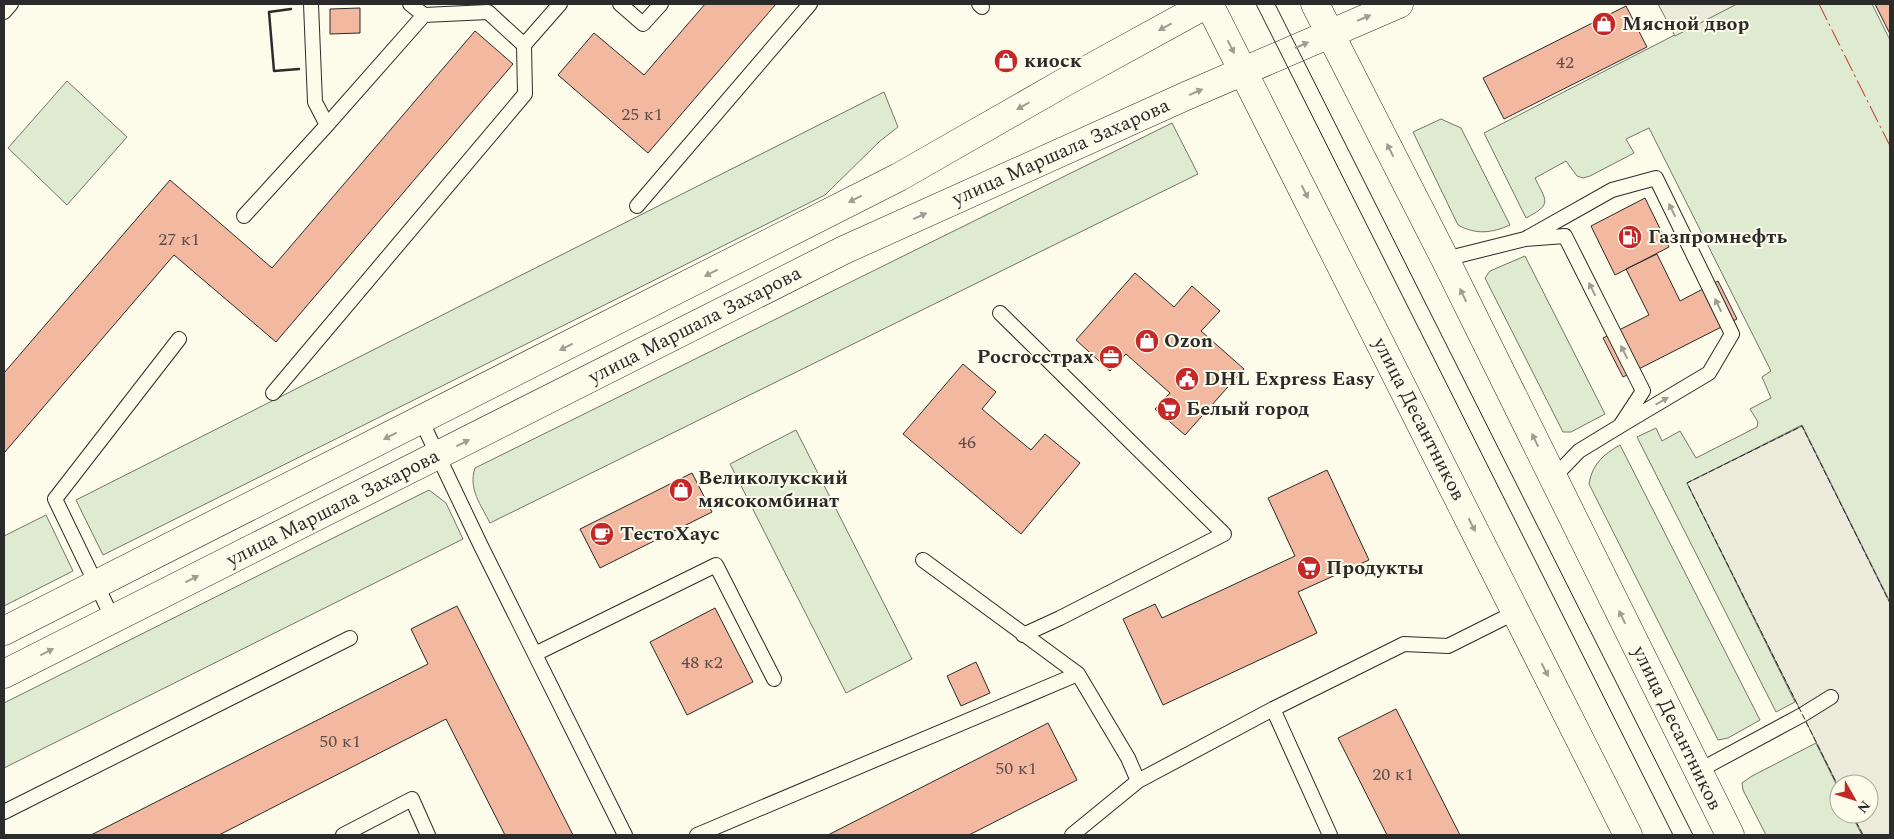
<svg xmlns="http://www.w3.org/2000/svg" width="1894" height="839" viewBox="0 0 1894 839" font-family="Spectral,serif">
	<rect width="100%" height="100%" fill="#fdfbea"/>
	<!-- green -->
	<path fill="#deebd1" stroke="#74746e" d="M1735 4H1872L1890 40V602L1802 425 1687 483 1795 702 1776 712 1637 437 1656 428 1662 441 1680 431 1696 458 1757 427 1758 422 1750 409 1771 398 1762 377 1771 371 1649 128 1626 139 1634 153 1590 176 1583 178 1577 176 1566 161 1535 178C1546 201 1553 204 1526 218L1484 133Z
		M67 81 127 137 67 205 8 148Z
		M884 92 898 127 880 141 825 195 103 555 76 500Z
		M1441 119 1461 128 1510 225C1492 233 1476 235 1458 225L1413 132Z
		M1172 123 1198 174 490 523C481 505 468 489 475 468Z
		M1525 256 1605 414 1571 432H1563L1485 278 1490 271Z
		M796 430 912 659 846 693 730 464Z
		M1620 445 1760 720 1728 738 1718 740 1589 484C1592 464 1604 454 1620 445Z
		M429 490 446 503 463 539 4 768V703Z
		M46 515 73 571 4 606V536Z
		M1816 743 1839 790V814H1851L1862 835H1766L1743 790 1742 783 1752 776Z"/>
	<!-- parking -->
	<path fill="#eceadb" stroke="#74746e" d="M1658 4H1737L1675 36Z
		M1802 426 1890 603V835H1863L1852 814H1869V784H1839V788L1687 483Z"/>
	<!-- building -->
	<path fill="#f2b8a0" stroke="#2b2b2b" d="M705 4H776L648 153 558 75 594 33 644 75Z
		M1875 4H1890V34Z
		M1626 6 1647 47 1504 119 1483 78Z
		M360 8V33L330 34V9Z
		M475 31 513 64 276 342 174 255 4 453V373L170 180 272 268Z
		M1645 198 1669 247 1615 275 1591 226Z
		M1657 254 1680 301 1718 281 1737 319 1623 377 1603 338 1649 315 1626 269Z
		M1135 273 1174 307 1192 286 1220 311 1201 331 1244 369 1185 435 1155 409 1170 393 1126 354 1110 371 1076 340Z
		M963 364 996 392 982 409 1008 431 1031 450 1045 434 1080 463 1021 534 903 434Z
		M1327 470 1369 560 1298 592 1317 633 1163 705 1123 619 1155 604 1162 618 1295 556 1268 498Z
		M692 473 712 512 600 568 580 529Z
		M457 606 573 835H505L446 719 219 835H91L428 664 411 629Z
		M715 608 753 682 687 715 650 642Z
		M976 662 990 693 961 706 947 676Z
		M1396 709 1460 835H1387L1338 738Z
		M1048 723 1077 780 969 835H828Z"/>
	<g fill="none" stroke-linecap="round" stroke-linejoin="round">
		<!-- service casing -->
		<g stroke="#2b2b2b" stroke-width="16">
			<path id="service" d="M311 4 315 102 327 125
				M410 4 424 15 488 12 524 45 560 4
				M620 4 643 24 661 4
				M979 4 982 7
				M4 12 11 4
				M637 206 810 4
				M244 216 327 125 424 15
				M1525 239 1612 190 1656 178 1732 334 1709 373 1620 426
				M1445 259 1525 239 1565 236 1643 391 1620 426 1579 451 1554 477
				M1000 313 1224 534 1060 618 1023 635
				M273 393 525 94 524 45
				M421 420 481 546 625 835
				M113 619 55 499 179 339
				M535 654 716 565 774 679
				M1078 674 1128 758 1138 781
				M1698 771 1802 715 1831 697
				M4 812 350 638
				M343 835 412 799 428 835
				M697 835 1078 674 923 560
				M1072 835 1138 781 1273 709
				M1330 835 1273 709 1404 644 1448 646 1516 612"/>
		</g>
		<!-- tertiary casing -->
		<g stroke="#2b2b2b" stroke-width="29">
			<path id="tertiary" d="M1209 4 1628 835
				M1315 4 1445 259 1730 835
				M4 631 899 177 1065 82 1207 4
				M4 674 844 250 1186 96 1399 4"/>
		</g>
		<!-- service -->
		<use href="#service" stroke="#fdfbea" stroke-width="14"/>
		<!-- tertiary -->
		<use href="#tertiary" stroke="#fdfbea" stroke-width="28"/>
		<!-- tram -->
		<path stroke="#2b2b2b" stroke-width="1" d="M1256 4 1673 835
			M1275 4 1693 835"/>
		<!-- fence -->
		<path stroke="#2b2b2b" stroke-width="1" stroke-dasharray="6 2.5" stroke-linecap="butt" d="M1839 788 1687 483 1802 426 1890 603
			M1852 814 1863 835"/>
		<!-- wall -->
		<path stroke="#2b2b2b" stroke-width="2.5" d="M291 9 269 12 274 71 299 69"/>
		<!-- power -->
		<path stroke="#c62828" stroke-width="1" stroke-dasharray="18 4 2.5 4" stroke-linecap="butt" d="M1819 4 1890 146"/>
	</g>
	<!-- one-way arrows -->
	<defs><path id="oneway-solid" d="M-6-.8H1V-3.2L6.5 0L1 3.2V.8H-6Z" transform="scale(1.25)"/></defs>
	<g fill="#9e9d94">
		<use href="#oneway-solid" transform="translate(1364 18) rotate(-23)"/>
		<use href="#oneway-solid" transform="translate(1165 27) rotate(151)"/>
		<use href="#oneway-solid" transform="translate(1302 45) rotate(-24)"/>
		<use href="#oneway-solid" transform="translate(1231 47) rotate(63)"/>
		<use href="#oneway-solid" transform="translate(1196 92) rotate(-24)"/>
		<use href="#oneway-solid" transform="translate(1023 106) rotate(150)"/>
		<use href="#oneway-solid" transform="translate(1390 150) rotate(-117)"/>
		<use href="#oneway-solid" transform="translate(1305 192) rotate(63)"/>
		<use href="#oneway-solid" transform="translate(855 199) rotate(153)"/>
		<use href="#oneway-solid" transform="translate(1672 210) rotate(-116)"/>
		<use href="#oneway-solid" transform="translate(920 216) rotate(-24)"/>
		<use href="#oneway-solid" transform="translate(711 273) rotate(153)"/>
		<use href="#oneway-solid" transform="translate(1592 289) rotate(-117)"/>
		<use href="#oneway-solid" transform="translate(1463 295) rotate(-116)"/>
		<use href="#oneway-solid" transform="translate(1718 305) rotate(-116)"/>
		<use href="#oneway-solid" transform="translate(566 347) rotate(153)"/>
		<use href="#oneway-solid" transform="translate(1624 352) rotate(-117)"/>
		<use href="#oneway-solid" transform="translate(1662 401) rotate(-30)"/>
		<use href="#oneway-solid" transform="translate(390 436) rotate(153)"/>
		<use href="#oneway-solid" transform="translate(1535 440) rotate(-116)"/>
		<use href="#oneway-solid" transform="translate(463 443) rotate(-27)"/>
		<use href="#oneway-solid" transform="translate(1472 525) rotate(63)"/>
		<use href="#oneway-solid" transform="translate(192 579) rotate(-27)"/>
		<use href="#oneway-solid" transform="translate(1622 617) rotate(-116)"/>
		<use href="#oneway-solid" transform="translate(47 652) rotate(-27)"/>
		<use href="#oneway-solid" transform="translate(1545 670) rotate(63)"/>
	</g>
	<!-- icons -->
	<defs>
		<g id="shop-disc" transform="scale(1.25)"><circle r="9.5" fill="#c62828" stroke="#fdfbea"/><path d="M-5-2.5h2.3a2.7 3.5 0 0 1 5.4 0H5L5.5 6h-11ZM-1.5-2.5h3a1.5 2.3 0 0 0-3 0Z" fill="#fff"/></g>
		<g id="fuel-disc" transform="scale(1.25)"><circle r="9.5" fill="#c62828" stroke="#fdfbea"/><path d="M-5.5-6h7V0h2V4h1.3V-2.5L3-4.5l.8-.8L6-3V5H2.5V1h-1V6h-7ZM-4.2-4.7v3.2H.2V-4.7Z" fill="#fff"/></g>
		<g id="office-disc" transform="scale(1.25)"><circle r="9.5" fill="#c62828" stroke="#fdfbea"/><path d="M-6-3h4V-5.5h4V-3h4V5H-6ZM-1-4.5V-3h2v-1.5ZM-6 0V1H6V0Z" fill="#fff"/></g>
		<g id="civic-disc" transform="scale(1.25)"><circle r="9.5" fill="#c62828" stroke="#fdfbea"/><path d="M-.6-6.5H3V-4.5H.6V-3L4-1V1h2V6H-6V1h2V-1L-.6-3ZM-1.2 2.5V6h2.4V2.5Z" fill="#fff"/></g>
		<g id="supermarket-disc" transform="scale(1.25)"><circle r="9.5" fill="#c62828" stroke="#fdfbea"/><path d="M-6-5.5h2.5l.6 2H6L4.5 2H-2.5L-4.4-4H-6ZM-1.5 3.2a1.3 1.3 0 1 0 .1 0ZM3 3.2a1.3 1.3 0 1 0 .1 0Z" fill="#fff"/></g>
		<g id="cafe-disc" transform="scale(1.25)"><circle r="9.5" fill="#c62828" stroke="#fdfbea"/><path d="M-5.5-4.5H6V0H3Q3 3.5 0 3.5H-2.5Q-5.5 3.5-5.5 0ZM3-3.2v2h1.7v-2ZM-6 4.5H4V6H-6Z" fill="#fff"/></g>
	</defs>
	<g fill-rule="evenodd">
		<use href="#shop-disc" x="1604" y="24"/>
		<use href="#shop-disc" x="1006" y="61"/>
		<use href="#fuel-disc" x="1630" y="237"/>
		<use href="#shop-disc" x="1147" y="341"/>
		<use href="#office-disc" x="1111" y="357"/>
		<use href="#civic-disc" x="1187" y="379"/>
		<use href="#supermarket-disc" x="1169" y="409"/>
		<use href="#shop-disc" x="681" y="490"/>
		<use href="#cafe-disc" x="602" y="534"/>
		<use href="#supermarket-disc" x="1309" y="568"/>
	</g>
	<g text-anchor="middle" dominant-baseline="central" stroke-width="4" stroke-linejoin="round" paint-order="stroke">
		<!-- number labels -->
		<g font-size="18" fill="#5d4e48">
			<text x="1565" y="62">42</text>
			<text x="642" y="114">25 к1</text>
			<text x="179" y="239">27 к1</text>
			<text x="967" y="442">46</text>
			<text x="702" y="662">48 к2</text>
			<text x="340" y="741">50 к1</text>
			<text x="1016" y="768">50 к1</text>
			<text x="1393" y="774">20 к1</text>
		</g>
		<!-- poi labels -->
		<g font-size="20" font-weight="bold" fill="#2b2b2b" stroke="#fdfbea" text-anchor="start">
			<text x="1622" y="24">Мясной двор</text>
			<text x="1024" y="61">киоск</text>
			<text x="1648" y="237">Газпромнефть</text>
			<text x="1164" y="341">Ozon</text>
			<text x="1094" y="357" text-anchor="end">Росгосстрах</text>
			<text x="1204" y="379">DHL Express Easy</text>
			<text x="1186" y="409">Белый город</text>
			<text x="698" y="478">Великолукский<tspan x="698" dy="23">мясокомбинат</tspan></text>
			<text x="620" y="534">ТестоХаус</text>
			<text x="1326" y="568">Продукты</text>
		</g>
		<!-- street labels -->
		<g font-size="20" fill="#2b2b2b" stroke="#fdfbea">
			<text transform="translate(1061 152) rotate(-24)">улица Маршала Захарова</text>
			<text transform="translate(695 325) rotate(-27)">улица Маршала Захарова</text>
			<text transform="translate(1419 419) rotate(63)">улица Десантников</text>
			<text transform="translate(333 508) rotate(-27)">улица Маршала Захарова</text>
			<text transform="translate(1677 728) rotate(64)">улица Десантников</text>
		</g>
	</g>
	<!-- border -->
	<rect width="1894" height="839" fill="none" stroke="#2b2b2b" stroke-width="10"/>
	<!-- north arrow -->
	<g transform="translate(1854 799) rotate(129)"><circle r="24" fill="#fdfbea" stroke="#a9a89e"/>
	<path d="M0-4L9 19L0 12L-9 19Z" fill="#c62828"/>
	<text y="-8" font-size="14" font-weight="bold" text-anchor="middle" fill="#2b2b2b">N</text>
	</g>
</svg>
